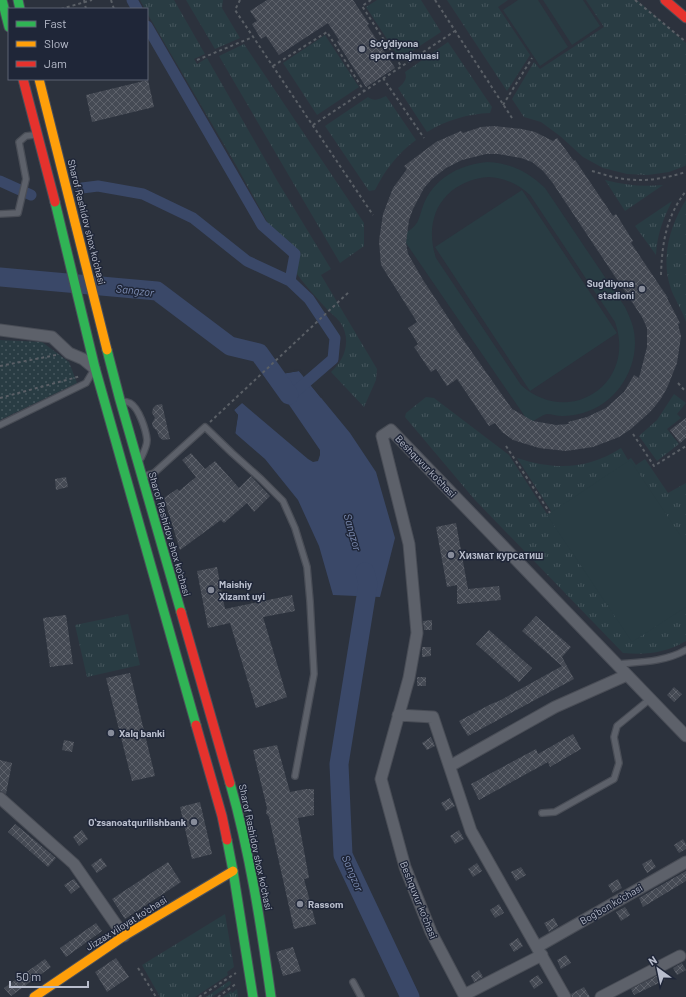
<svg xmlns="http://www.w3.org/2000/svg" width="686" height="997" viewBox="0 0 686 997" font-family="Barlow,sans-serif">
	<defs>
		<pattern id="grass-tufts" width="24" height="20" patternUnits="userSpaceOnUse"><rect width="24" height="20" fill="#293c43"/><path d="M3 7l-1-3M5 7V3M7 7l1-3M15 17l-1-3M17 17v-4M19 17l1-3" fill="none" stroke="#46565d"/></pattern>
		<pattern id="park-dots" width="8" height="8" patternUnits="userSpaceOnUse"><rect width="8" height="8" fill="#293c43"/><path d="M2 2h.1M6 6h.1" fill="none" stroke="#46565d" stroke-width="1.8" stroke-linecap="round"/></pattern>
		<pattern id="building-cross-hatch" width="8" height="8" patternUnits="userSpaceOnUse"><rect width="8" height="8" fill="#454a54"/><path d="M0 0l8 8M0 8l8-8" fill="none" stroke="#5e626b"/></pattern>
	</defs>
	<rect width="100%" height="100%" fill="#2c323d"/>
	<!-- grass -->
	<path fill="url(#grass-tufts)" d="M140 0H174L205 54 194 59 197 64 207 58 278 182 331 269 321 275 377 369 376 380 364 407 331 372C345 360 352 339 340 322 335 316 329 312 324 306 314 295 303 283 294 270L295 249 290 242 269 225 236 165 147 13V9H145Z
		M186 0H223L222 8 240 38 215 49Z
		M377 0H421L441 32 400 59 366 7Z
		M447 0H508L498 7 530 55 507 91Z
		M586 0H637L686 43V165L685 166 669 172 648 175 627 174 603 168 583 157 560 136 541 122 524 117 512 99 534 62 540 69 604 27Z
		M325 35 359 87 317 115 283 63Z
		M448 42 492 107 490 113C467 114 447 120 427 132L398 88C403 84 408 79 405 72Z
		M244 44 364 223V246L340 263 219 56Z
		M386 96 416 140C398 153 385 170 375 190L369 191 325 126 368 97C374 102 380 99 386 96Z
		M605 180C625 185 642 187 663 185L625 211Z
		M686 200V322C682 309 673 297 670 286 661 257 670 225 686 200Z
		M672 201C663 219 657 235 656 255L635 226Z
		M674 394 686 403 677 414 681 418 667 429 679 444 657 461 639 436 657 420Z
		M426 397 434 398 509 455 547 514 551 511 517 458C554 470 587 470 621 448L628 460 631 458 636 465 645 459 668 493 686 483V641C665 653 647 655 623 653L475 500 405 417 406 413Z
		M128 614 140 665 87 677 75 625Z
		M225 914 234 967 227 972 228 975 195 997H160L142 965Z
		M229 981 231 982 230 985 212 997H206Z
		M237 989 238 997H223L231 991 232 993Z"/>
	<!-- park -->
	<path fill="url(#park-dots)" d="M0 340 42 342 69 362 77 383 0 420Z"/>
	<!-- pitch -->
	<path fill="#293c43" fill-rule="evenodd" d="M518 0H538L568 47 540 66 503 10Z
		M543 0H583L600 26 572 45Z
		M488 162C511 163 528 172 545 188L625 307C628 313 631 320 633 327 642 363 619 403 583 413 576 415 569 416 562 416 557 416 551 414 547 414 542 415 537 419 533 421L526 418 406 243 407 232C410 230 414 227 416 224 419 221 422 207 425 201 437 176 462 164 488 162ZM488 177C505 178 518 184 530 195L615 322C637 384 569 428 521 385L436 258C422 216 445 181 488 177Z
		M522 190 617 333 530 391 435 247Z
		M630 460 686 544V607L632 642 547 515Z"/>
	<!-- water -->
	<path fill="#3a4868" d="M278 370 281 374 299 371 350 433 376 472 395 538 380 597 333 595 319 546 298 500 265 459 235 433 238 415 234 410 242 403 308 459 313 462 318 461 320 455V450L270 377Z"/>
	<!-- pier -->
	<path fill="#2c323d" d="M277 368 282 372 300 369 323 397 321 398 299 371 281 374 278 370 269 379 268 376Z
		M241 401H244L234 410 238 415 235 436 233 433 236 416 232 409Z"/>
	<g fill="none" stroke-linecap="round" stroke-linejoin="round">
		<!-- canal -->
		<path stroke="#3a4868" stroke-width="11" d="M132 0 137 9
			M147 26 262 225 295 254 290 281 309 299 335 338 333 359 296 391
			M0 181 31 195
			M82 188 98 186 143 194 193 218 247 261 290 281"/>
		<!-- river -->
		<path stroke="#3a4868" stroke-width="19" d="M0 277 157 291 230 346 259 353 289 395
			M365 572 368 584 339 764 343 855 410 997"/>
	</g>
	<!-- building -->
	<path fill="url(#building-cross-hatch)" fill-rule="evenodd" d="M267 0H353L369 24 367 25 395 68 366 87 337 42 339 40 328 23 279 55 266 36 261 39 252 24 257 21 250 11Z
		M148 80 154 107 92 122 86 95Z
		M494 126 522 129 535 132 553 141 557 138 574 161 575 160 613 216 616 214 633 241 631 243 668 298H667L680 323 678 324 681 336 677 363 667 388 660 400 651 411 631 429 619 437 593 447 566 451 539 448 513 440 502 432 495 423 489 426 457 379 447 386 436 369 431 372 414 347 418 344 408 328 417 322 381 265 379 241 383 214 393 188 407 169 404 166 436 142 461 131 463 133 481 127ZM486 154H498L521 158 532 162 543 171 552 182 642 317 647 328V347L639 378 634 375 624 392 606 408 587 417 568 422 569 424 556 425 533 421 512 409 457 331 423 280 408 254 406 243 409 220 413 209 424 188 432 179 446 168 462 160Z
		M162 404 170 439 163 440 159 437 157 431 153 427 152 423 155 418 152 413 153 408 156 405Z
		M686 418V438L680 443 670 430Z
		M191 453 205 469 215 461 239 488 251 476 270 496 254 512 247 503 224 523 221 520 180 550 164 498 177 489 179 491 196 477 182 460Z
		M66 477 68 487 56 490 55 479Z
		M456 523 468 589 499 586 501 600 457 604V585L447 587 436 527Z
		M217 567 225 609 292 595 295 611 263 617 287 697 256 708 230 623 208 628 197 571Z
		M66 615 73 664 50 667 43 618Z
		M536 616 571 647 562 657 574 679 468 736 459 721 491 704 499 701 562 666 522 631Z
		M432 620V630H424L423 621Z
		M489 630 532 668 519 682 476 644Z
		M422 647H431V656L422 657Z
		M130 673 155 776 132 781 106 678Z
		M417 677H426V686H417Z
		M674 687 682 694 674 702 667 695Z
		M573 734 581 749 550 767 548 762 479 800 471 784 536 749 538 754Z
		M431 737 435 746 427 750 422 743Z
		M64 740 74 742 72 752 62 750Z
		M277 745 290 792 306 789H314V815L298 818 309 878 304 879 316 924 294 929 269 817 266 813 267 808 253 750Z
		M0 760 12 763 6 794 0 791Z
		M450 798 455 806 446 811 441 803Z
		M200 802 212 854 192 859 180 807Z
		M15 824 56 858 48 867 8 832Z
		M82 830 88 839 79 846 73 837Z
		M459 830 464 839 455 844 450 836Z
		M683 839 686 844V849L679 853 674 845Z
		M101 858 107 866 97 873 91 865Z
		M651 859 656 867 647 873 642 864Z
		M168 862 181 882 125 919 112 899Z
		M477 863 482 871 473 877 468 869Z
		M521 867 526 875 516 881 511 872Z
		M686 871V881L643 907 639 898Z
		M74 879 80 887 71 894 64 885Z
		M618 879 622 888 613 893 608 885Z
		M499 904 504 913 495 918 490 910Z
		M625 907 630 915 621 921 616 912Z
		M554 918 558 926 549 932 544 923Z
		M96 923 102 931 66 957 60 948Z
		M518 938 523 946 514 952 509 944Z
		M293 947 301 971 283 976 276 952Z
		M566 955 571 963 561 969 557 960Z
		M116 958 129 977 107 992 95 972Z
		M45 959 51 967 11 996 4 988Z
		M682 963 686 970 677 975 673 968Z
		M479 970 483 977 474 982 471 976Z
		M662 973 665 980 634 995 631 989Z
		M538 975 543 983 534 989 529 981Z
		M584 987 590 997H572L571 994Z"/>
	<g fill="none" stroke-linecap="round" stroke-linejoin="round">
		<!-- lane casing -->
		<g stroke="#494d56" stroke-width="8">
			<path id="lane" d="M0 214 18 213 26 179 19 142 26 136 34 135
				M123 401C126 402 128 402 130 403 139 408 146 430 147 440 147 446 144 452 141 458
				M0 425 86 383 92 373
				M144 476 154 473 205 427 232 453 261 479 283 501 295 528 307 567 310 601 314 674 295 776
				M617 664C640 662 665 662 686 650
				M542 813 555 812 614 779 619 763 614 737 617 726 650 699
				M353 982 361 997"/>
		</g>
		<!-- street casing -->
		<g stroke="#494d56" stroke-width="13">
			<path id="street" d="M0 330 52 337 69 353 83 359 94 368
				M398 715 433 717 471 831 565 997
				M450 766 555 707 627 675
				M0 798 74 864 124 936
				M537 947 686 862
				M542 955 464 995 431 932 405 867 381 779 409 678 417 633 409 544 382 436 391 430 686 736
				M601 997 680 956"/>
		</g>
		<!-- fast casing -->
		<g stroke="#4a4f59" stroke-width="11">
			<path id="fast" d="M2 0 9 27
				M18 0 20 9
				M55 202 95 368 196 725
				M107 350 120 400 181 612
				M230 783C250 853 261 925 271 997
				M227 840 233 871 253 997"/>
		</g>
		<!-- slow casing -->
		<g stroke="#4a4f59" stroke-width="11">
			<path id="slow" d="M39 79 107 350
				M34 997 124 936 233 871"/>
		</g>
		<!-- jam casing -->
		<g stroke="#4a4f59" stroke-width="11">
			<path id="jam" d="M665 0 686 18
				M23 79 55 202
				M181 612 230 783
				M196 725 222 816 227 840"/>
		</g>
		<!-- path -->
		<path stroke="#5a5f66" stroke-width="2" stroke-dasharray="3 3" stroke-linecap="butt" d="M84 0 86 9
			M111 0 114 9
			M240 0 235 10 373 215
			M371 0 362 6 401 66
			M435 0 512 118
			M635 0 686 42
			M61 9 92 0
			M197 60 253 37
			M273 66 327 32 364 91
			M383 78 424 138
			M503 105 532 58
			M313 125 455 31
			M592 171C603 174 614 178 625 179 647 182 666 178 686 172
			M661 275C662 243 666 217 686 191
			M0 366 56 355
			M678 383 686 392
			M0 398 81 376
			M210 422 350 291
			M633 434 654 466 686 446
			M506 446 550 513
			M138 968 156 997
			M199 997 236 973
			M218 997 237 983"/>
		<!-- lane -->
		<use href="#lane" stroke="#5d616a" stroke-width="5.5"/>
		<!-- street -->
		<use href="#street" stroke="#5d616a" stroke-width="11"/>
		<!-- fast -->
		<use href="#fast" stroke="#30b455" stroke-width="9"/>
		<!-- slow -->
		<use href="#slow" stroke="#ff9f0a" stroke-width="9"/>
		<!-- jam -->
		<use href="#jam" stroke="#e5322d" stroke-width="9"/>
	</g>
	<!-- markers -->
	<g fill="#878c9a" stroke="#1f2638" stroke-width="1.5">
		<circle cx="362" cy="49" r="4"/>
		<circle cx="642" cy="289" r="4"/>
		<circle cx="451" cy="555" r="4"/>
		<circle cx="211" cy="590" r="4"/>
		<circle cx="111" cy="733" r="4"/>
		<circle cx="194" cy="822" r="4"/>
		<circle cx="300" cy="904" r="4"/>
	</g>
	<g text-anchor="middle" dominant-baseline="central" stroke-width="3" stroke-linejoin="round" paint-order="stroke">
		<!-- poi labels -->
		<g font-size="10" font-weight="bold" fill="#b8bdcc" stroke="#1f2638" text-anchor="start">
			<text x="370" y="43">So’g’diyona<tspan x="370" dy="12">sport majmuasi</tspan></text>
			<text x="634" y="283" text-anchor="end">Sug'diyona<tspan x="634" dy="12">stadioni</tspan></text>
			<text x="459" y="555">Хизмат курсатиш</text>
			<text x="219" y="584">Maishiy<tspan x="219" dy="12">Xizamt uyi</tspan></text>
			<text x="119" y="733">Xalq banki</text>
			<text x="186" y="822" text-anchor="end">Oʻzsanoatqurilishbank</text>
			<text x="308" y="904">Rassom</text>
		</g>
		<!-- street labels -->
		<g font-size="10" fill="#b8bdcc" stroke="#1f2638">
			<text transform="translate(87 222) rotate(76)">Sharof Rashidov shox ko'chasi</text>
			<text transform="translate(426 466) rotate(46)">Beshquvur ko'chasi</text>
			<text transform="translate(170 534) rotate(74)">Sharof Rashidov shox ko'chasi</text>
			<text transform="translate(256 847) rotate(78)">Sharof Rashidov shox ko'chasi</text>
			<text transform="translate(419 900) rotate(68)">Beshquvur ko'chasi</text>
			<text transform="translate(611 904) rotate(-30)">Bog'bon ko'chasi</text>
			<text transform="translate(126 923) rotate(-32)">Jizzax viloyat ko'chasi</text>
		</g>
		<!-- water labels -->
		<g font-size="11" font-style="italic" fill="#7e8eb4" stroke="#1f2638">
			<text transform="translate(135 290) rotate(7)">Sangzor</text>
			<text transform="translate(353 532) rotate(74)">Sangzor</text>
			<text transform="translate(353 873) rotate(67)">Sangzor</text>
		</g>
	</g>
	<!-- legend -->
	<rect x="8" y="8" width="140" height="72" fill="#1f2638" stroke="#5c6273"/>
	<rect x="16" y="21" width="20" height="6" fill="#30b455" stroke="#5c6273"/>
	<text x="44" y="28" font-size="12" fill="#b8bdcc">Fast</text>
	<rect x="16" y="41" width="20" height="6" fill="#ff9f0a" stroke="#5c6273"/>
	<text x="44" y="48" font-size="12" fill="#b8bdcc">Slow</text>
	<rect x="16" y="61" width="20" height="6" fill="#e5322d" stroke="#5c6273"/>
	<text x="44" y="68" font-size="12" fill="#b8bdcc">Jam</text>
	<!-- north arrow -->
	<g transform="translate(658 969) rotate(327)" stroke="#1f2638" stroke-width="3" paint-order="stroke">
	<path d="M0-3L7 15L0 10L-7 15Z" fill="#b8bdcc"/>
	<text y="-6" font-size="11" font-weight="bold" text-anchor="middle" fill="#b8bdcc">N</text>
	</g>
	<!-- scale -->
	<path d="M10 981v6h78v-6" fill="none" stroke="#b8bdcc" stroke-width="2"/>
	<text x="16" y="981" font-size="12" fill="#b8bdcc" stroke="#1f2638" stroke-width="3" paint-order="stroke">50 m</text>
</svg>
